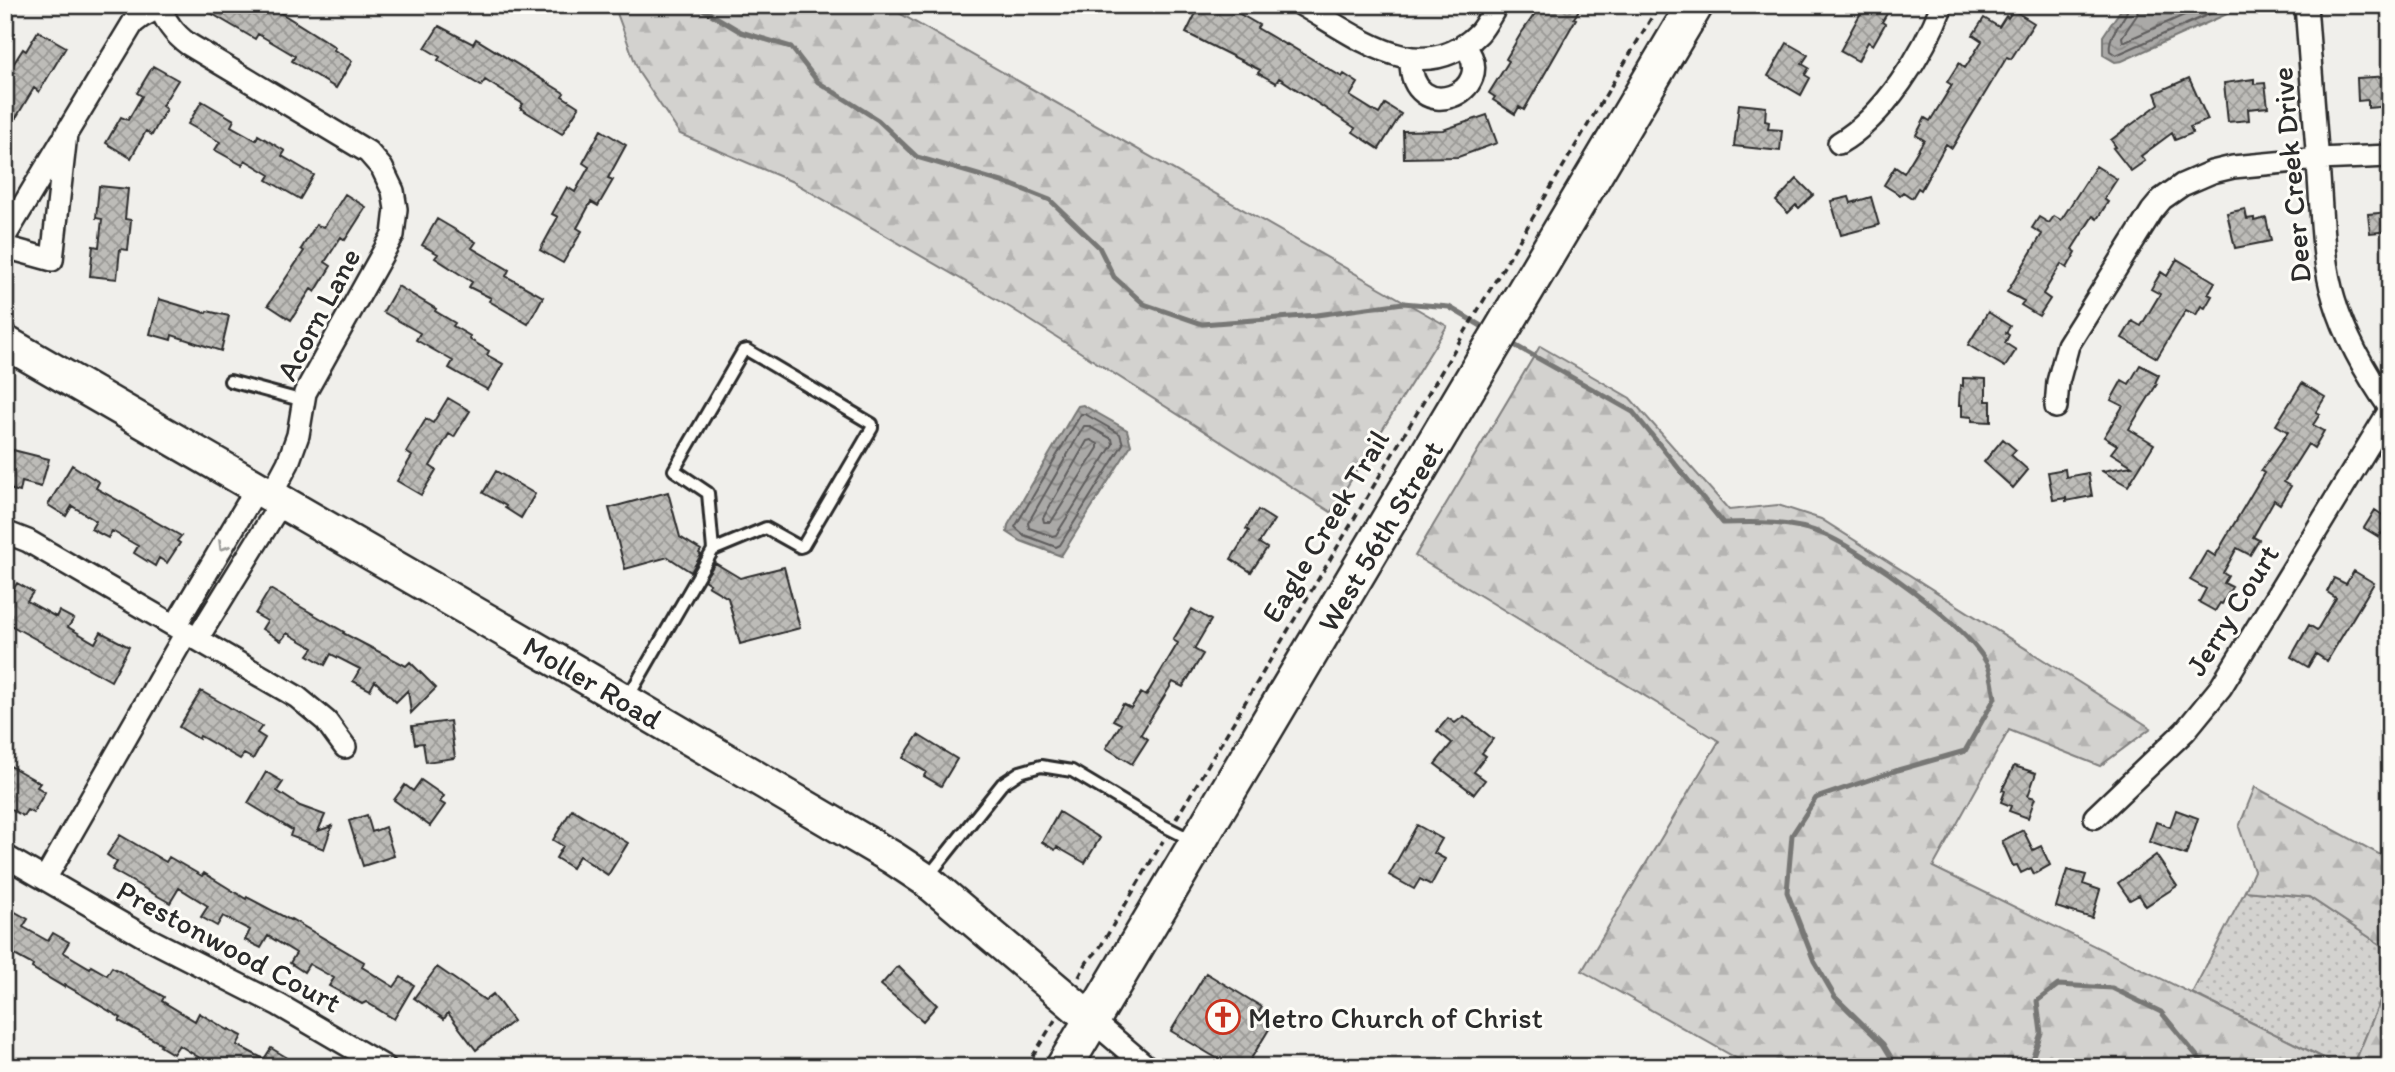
<svg xmlns="http://www.w3.org/2000/svg" width="2395" height="1072" viewBox="0 0 2395 1072" font-family="Itim,sans-serif">
	<defs>
		<pattern id="grass-dots" width="8" height="8" patternUnits="userSpaceOnUse" patternTransform="scale(1.75)"><rect width="8" height="8" fill="#d3d2cf"/><path d="M2 2h.1M6 6h.1" fill="none" stroke="#b5b4b2" stroke-width="1.8" stroke-linecap="round"/></pattern>
		<pattern id="forest-firs" width="22" height="20" patternUnits="userSpaceOnUse" patternTransform="scale(1.75)"><rect width="22" height="20" fill="#d3d2cf"/><path d="M5 1l3.5 6h-7zM16 11l3.5 6h-7z" fill="#b5b4b2"/></pattern>
		<pattern id="water-waves" width="16" height="10" patternUnits="userSpaceOnUse" patternTransform="scale(1.75)"><rect width="16" height="10" fill="#aaa9a7"/><path d="M0 5q4-4 8 0t8 0" fill="none" stroke="#8b8a88"/></pattern>
		<pattern id="building-cross-hatch" width="8" height="8" patternUnits="userSpaceOnUse" patternTransform="scale(1.75)"><rect width="8" height="8" fill="#bdbcb8"/><path d="M0 0l8 8M0 8l8-8" fill="none" stroke="#9a9996"/></pattern>
	</defs>
	<rect width="100%" height="100%" fill="#f0efeb"/>
	<filter id="ink" filterUnits="userSpaceOnUse"><feTurbulence type="fractalNoise" baseFrequency=".0143" numOctaves="2"/><feDisplacementMap in="SourceGraphic" scale="14" xChannelSelector="R" yChannelSelector="G"/><feConvolveMatrix kernelMatrix="1 2 1 2 8 2 1 2 1" color-interpolation-filters="sRGB"/></filter>
	<g filter="url(#ink)">
		<!-- grass -->
		<path fill="url(#grass-dots)" stroke="#7f7e7d" stroke-width="2" d="M2245 891 2309 897 2384 947 2383 994 2353 1067H2342L2192 993Z"/>
		<!-- forest -->
		<path fill="url(#forest-firs)" stroke="#7f7e7d" stroke-width="2" d="M614 5H885L1447 326 1331 512 1011 308 793 182 680 134 639 73Z
			M1540 346 1630 398 1729 510 1778 505 1821 519 2151 728 2100 766 2009 730 1933 867 2342 1067H1752L1582 971 1719 741 1415 556Z
			M2255 787 2390 860V1067H2353L2383 994 2384 947 2309 897 2245 891 2254 871 2239 827Z"/>
		<!-- water -->
		<path fill="url(#water-waves)" stroke="#777775" stroke-width="2" d="M2124 5H2247L2122 61 2115 62 2103 55V36Z
			M1083 405 1127 430 1131 445 1061 556 1021 541 1007 532 1008 525 1073 414 1078 406Z"/>
		<g fill="none" stroke-linecap="round" stroke-linejoin="round">
			<!-- shore -->
			<path stroke="#5e5d5d" stroke-width="2" d="M2129 5C2126 22 2107 32 2110 51L2116 55 2230 5
				M2138 5 2137 15 2122 37 2123 42 2207 5
				M1081 414H1085L1120 434 1123 444 1060 545 1056 547 1024 535 1015 527Z
				M1084 426H1088L1112 439 1113 444 1056 535 1052 536 1029 528 1028 523Z
				M1091 440 1098 444V448L1051 522H1044L1043 518 1087 441Z"/>
			<!-- stream -->
			<path stroke="#777775" stroke-width="5" d="M696 5 741 32 791 47 818 82 878 120 917 157 1012 185 1050 200 1099 247 1114 277 1144 304 1202 324 1317 315 1403 303 1449 307 1488 330
				M1509 342 1633 412 1723 523C1756 522 1792 521 1823 534 1862 550 1973 629 1988 666 1992 676 1993 688 1995 698L1965 751 1898 770 1816 798 1792 835 1787 892 1814 961 1835 997 1883 1044 1897 1067
				M2029 1067 2041 1033 2037 1001 2058 985 2112 988 2161 1012 2206 1067"/>
		</g>
		<!-- building -->
		<path fill="url(#building-cross-hatch)" stroke="#2b2b2b" stroke-width="2" d="M197 5H258L271 13 273 8 335 47 334 50 352 61 336 88 292 61 295 56 258 34 255 39Z
			M1200 5H1224L1259 25 1257 28 1286 45 1287 44 1342 77 1344 74 1358 83 1350 96 1379 114 1385 104 1401 114 1379 149 1353 132 1355 128 1279 78 1276 83 1258 73 1260 70 1186 33Z
			M1541 5H1582L1574 18 1576 19 1524 110 1519 107 1515 114 1493 100 1495 97 1489 93 1509 61 1506 59 1520 35Z
			M1865 5H1892L1882 22 1885 24 1873 45 1868 42 1858 61 1840 51Z
			M2013 10 2034 23 2011 59 2007 57 1952 148 1946 144 1921 190 1918 188 1912 198 1903 192 1900 195 1884 185 1895 167 1904 173 1924 140 1916 135 1925 118 1930 121 1952 85 1947 82 1959 63 1965 68 1982 41 1973 35 1984 18 1999 27 2006 16 2008 18Z
			M439 26 473 44 476 39 564 93 562 96 579 107 562 134 520 108 523 104 485 80 481 86 438 60 440 57 425 48Z
			M38 31 66 47 39 92 34 88 5 136V77L23 49 26 51Z
			M1787 43 1808 55 1802 64 1809 68 1805 75 1810 78 1801 95 1768 76Z
			M153 66 178 80 162 106 166 109 152 135 146 131 131 158 106 143 121 117 128 120 142 96 137 93Z
			M2390 76V106L2368 108V100L2358 101 2357 78Z
			M2189 78 2208 120 2190 127 2193 133 2175 140 2172 133 2141 156 2145 161 2131 171 2113 148 2116 147 2111 140 2159 104 2155 93Z
			M2254 79V84L2265 83 2268 107 2248 109 2249 120 2228 122 2224 83Z
			M202 101 234 120 231 126 256 140 258 135 285 151 282 156 314 175 300 199 267 180 270 175 245 160 242 165 215 150 220 142 188 124Z
			M1739 104 1766 107 1765 121 1769 122 1768 129 1782 130 1780 151 1734 146Z
			M1487 115 1497 143 1458 157 1404 158 1403 131 1443 130Z
			M601 130 626 145 608 178 613 180 598 206 591 202 577 228 582 231 563 263 540 250 558 217 552 214 567 187 575 192 589 167 583 163Z
			M2096 166 2117 179 2104 199 2108 202 2097 219 2093 216 2072 249 2076 252 2067 268 2061 264 2043 294 2050 299 2039 316 2021 305 2024 301 2007 292 2042 234 2032 228 2039 217 2049 223 2054 216 2061 220Z
			M1797 179 1813 195 1799 208 1796 205 1788 213 1776 201Z
			M99 186 128 189 125 219 131 220 128 250 120 249 117 279 90 276 93 246 99 247 102 219 96 218Z
			M345 194 366 207 345 240 341 237 325 262 331 266 315 292 311 289 291 320 268 305 304 251 301 249 316 225 324 227Z
			M1849 197 1851 203 1871 197 1879 225 1841 235 1831 201Z
			M2245 209 2247 219 2254 218V221L2266 218 2271 241 2235 248 2227 213Z
			M2390 212V231L2370 233 2368 214Z
			M437 219 476 242 472 248 509 270 506 276 543 297 528 324 489 301 491 298 469 287 472 282 435 258 438 254 422 245Z
			M2177 259 2215 282 2208 294 2212 296 2205 308 2201 306 2196 315 2186 310 2157 358 2122 338 2132 321 2141 326 2160 294 2151 289 2161 272 2167 276Z
			M398 286 436 309 435 311 455 323 453 326 470 336 469 339 489 351 487 355 503 364 488 390 449 368 453 361 416 340 420 333 383 312Z
			M159 299 206 313 207 311 229 316 221 351 172 335 171 340 150 334Z
			M1988 312 2010 326 2006 333 2009 335 2005 343 2016 350 2005 367 1968 345Z
			M2140 365 2159 375 2155 383 2157 384 2129 429 2154 444 2128 486 2102 471 2132 466 2111 453 2117 445 2104 437 2123 406 2111 400 2122 380 2129 384Z
			M1963 378 1986 379V401H1991V422L1972 421V417L1962 416V405H1959L1960 385 1963 386Z
			M2302 383 2325 397 2316 412 2320 414 2313 425 2324 431 2314 448 2308 444 2284 482 2291 486 2280 504 2274 500 2253 537 2259 540 2250 555 2237 548 2223 573 2228 576 2224 583 2232 587 2222 604 2220 603 2215 611 2199 602 2206 589 2190 580 2207 551 2215 556 2264 473 2261 471 2288 432 2276 425Z
			M448 398 470 411 454 437 449 434 430 466 436 470 421 495 397 481 412 456 406 452 426 419 433 423Z
			M2003 439 2016 450 2011 455 2028 470 2013 488 1984 462Z
			M13 450 49 459 41 487 22 482 20 492 5 488V477Z
			M72 465 99 482 96 488 181 536 177 541 180 543 167 563 159 558 155 566 134 553 138 546 112 531 108 538 91 529 96 521 72 506 66 516 48 505Z
			M2065 469 2066 477 2088 473 2092 496 2066 501V498L2053 500 2048 472Z
			M496 471 535 494 521 518 505 508 506 506 483 493Z
			M668 492 680 537 701 550 699 553 701 555 691 572 668 557 625 569 609 508Z
			M1258 510 1274 520 1259 543 1267 548 1251 572 1231 559 1249 531 1246 529Z
			M2375 510 2390 520V538L2381 533 2379 537 2364 528Z
			M715 563 740 578 784 567 800 628 740 644 728 598 708 586 710 584 704 580Z
			M2354 571 2374 583 2327 661 2316 654 2308 667 2291 657 2309 625 2317 630 2336 598 2327 592 2334 578 2346 584Z
			M17 583 33 592 27 601 56 617 59 611 74 619 68 627 95 643 101 632 129 647 111 681 5 622V603Z
			M270 589 344 632 343 633 406 666 410 662 436 688 411 713 408 690 396 702 375 681 370 690 353 681 360 669 331 654 325 665 308 655 313 648 287 633 281 641 262 629 267 621 255 614Z
			M1192 609 1211 620 1194 649 1203 654 1183 687 1173 682 1141 734 1148 739 1132 764 1106 748 1121 724 1113 720 1123 704 1131 708 1141 693 1146 696 1178 643 1173 640Z
			M201 691 262 726 257 733 265 738 253 759 244 754 240 759 200 736 199 739 179 727Z
			M1464 716 1493 739 1482 753 1486 756 1474 772 1485 780 1474 794 1435 764 1452 743 1437 731 1448 718 1455 723Z
			M450 721 455 758 426 762 423 743 415 744 412 726Z
			M918 735 957 759 941 786 924 776 926 772 903 758Z
			M5 763 40 783 37 787 45 792 33 813 27 810 23 816 5 806Z
			M2014 766 2036 773 2028 796 2035 798 2028 818 2009 811 2011 806 2001 802 2005 791 2002 790Z
			M266 772 283 782 277 791 300 806 325 815 318 831 332 826 324 849 290 836 292 830 248 803Z
			M421 780 444 796 440 802 445 805 430 826 394 800 405 785 413 791Z
			M572 809 628 843 608 875 579 856 572 868 556 858 563 846 553 840Z
			M2176 810 2198 818 2186 855 2149 842 2156 822 2170 827Z
			M1059 812 1100 838 1085 863 1057 847 1055 850 1042 842Z
			M367 815 372 832 385 827 394 856 363 866 349 821Z
			M1417 825 1442 839 1434 853 1445 859 1431 885 1420 879 1414 889 1389 875Z
			M2023 830 2033 850 2041 846 2050 865 2034 874 2031 868 2021 873 2017 865 2013 866 2002 841Z
			M120 835 166 862 169 857 202 876 204 873 246 899 247 897 290 920 291 919 364 962 362 967 394 987 401 977 414 985 394 1019 366 1002 362 1004 329 986 334 978 309 964 304 972 290 963 296 953 268 936 261 948 245 940 250 930 223 916 217 926 201 917 208 906 179 888 170 903 112 870 117 862 107 855Z
			M2156 855 2177 886 2146 906 2139 895 2130 900 2118 883Z
			M2067 870 2086 875 2083 884 2100 890 2092 918 2056 907Z
			M10 909 28 919 23 927 48 941 53 933 69 942 63 952 90 968 91 966 107 975 112 967 164 997 162 1001 195 1021 199 1013 228 1030 229 1029 242 1036 237 1045 264 1059 271 1048 286 1057 280 1067H214L179 1045 173 1054 160 1046 162 1044 119 1021 121 1018 65 985 64 987 32 968 33 965 5 950V919Z
			M437 967 485 1000 493 994 513 1021 476 1050 448 1013 444 1019 414 998Z
			M899 967 937 1005 923 1021 881 985 896 968Z
			M1206 973 1262 1007 1259 1012 1274 1021 1246 1067 1231 1060 1228 1065 1171 1031Z"/>
		<g fill="none" stroke-linecap="round" stroke-linejoin="round">
			<!-- lane casing -->
			<g stroke="#2b2b2b" stroke-width="16">
				<path id="lane" d="M230 381 304 401
					M627 699 713 550 708 493 674 470 743 351 747 350 872 424V428L803 546 800 547 766 528 713 550
					M927 878 1002 784 1020 772 1041 766 1072 771 1164 826 1192 840"/>
			</g>
			<!-- street casing -->
			<g stroke="#2b2b2b" stroke-width="26">
				<path id="street" d="M159 5C166 22 173 33 188 44L368 152 382 168 393 191 396 209 393 235 305 393 298 435 288 463 271 495
					M1302 5C1357 36 1421 91 1479 33 1486 25 1491 14 1497 5
					M2306 5C2310 62 2315 119 2319 177 2322 217 2322 260 2334 299 2346 339 2366 374 2390 408
					M1411 59C1409 129 1503 93 1464 45
					M1839 143C1884 117 1924 53 1942 5
					M5 236 62 141
					M5 247 52 260 66 134 133 23 141 17 160 7
					M2056 407 2058 382 2068 345 2152 211 2162 199 2182 185 2212 172 2233 167 2318 159 2390 156
					M5 532 28 541 297 697 326 721 345 747
					M175 626 257 488
					M197 639 282 501
					M2095 817 2185 731 2221 687 2390 410
					M5 856 145 937 279 1005 385 1067
					M45 879 186 633
					M1092 1020 1147 1067"/>
			</g>
			<!-- secondary casing -->
			<g stroke="#2b2b2b" stroke-width="37">
				<g id="secondary">
					<path id="s1" d="M5 342 573 670 893 858 926 880 1092 1020"/>
				</g>
			</g>
			<!-- primary casing -->
			<g stroke="#2b2b2b" stroke-width="40">
				<g id="primary">
					<path id="s2" d="M1064 1067 1695 5"/>
				</g>
			</g>
			<!-- path -->
			<path stroke="#2b2b2b" stroke-width="3.5" stroke-dasharray="7 5" stroke-linecap="butt" d="M1176 819 1659 5
				M1079 977 1087 962 1099 949 1163 841
				M1026 1067 1055 1020"/>
			<!-- lane -->
			<use href="#lane" stroke="#fdfcf7" stroke-width="10"/>
			<!-- street -->
			<use href="#street" stroke="#fdfcf7" stroke-width="21"/>
			<!-- secondary -->
			<use href="#secondary" stroke="#fdfcf7" stroke-width="32"/>
			<!-- primary -->
			<use href="#primary" stroke="#fdfcf7" stroke-width="35"/>
		</g>
		<!-- one-way arrows -->
		<defs><path id="oneway-chevron" d="M-2-3.5L2.5 0L-2 3.5" fill="none" stroke-width="1.6" stroke-linecap="round" stroke-linejoin="round" transform="scale(1.75)"/></defs>
		<use stroke="#9e9e9b" href="#oneway-chevron" transform="translate(223 546) rotate(121)"/>
	</g>
	<!-- icons -->
	<defs>
		<g id="church-ring" transform="scale(1.75)"><circle r="9.5" fill="#fdfcf7" stroke="#c8321e" stroke-width="1.5"/><path d="M-1.2-6h2.4v3.5h3.3v2.4h-3.3V6h-2.4V-.1h-3.3v-2.4h3.3Z" fill="#c8321e"/></g>
	</defs>
	<g fill-rule="evenodd">
		<use href="#church-ring" x="1223" y="1017"/>
	</g>
	<g text-anchor="middle" dominant-baseline="central" stroke-width="6" stroke-linejoin="round" paint-order="stroke">
		<!-- street labels -->
		<g font-size="30" fill="#2b2b2b" stroke="#fdfcf7">
			<text transform="translate(2291 175) rotate(-95)">Deer Creek Drive</text>
			<text transform="translate(318 314) rotate(-62)">Acorn Lane</text>
			<text transform="translate(1325 526) rotate(-59)">Eagle Creek Trail</text>
			<text stroke="none"><textPath href="#s2" startOffset="618">West 56th Street</textPath></text>
			<text transform="translate(2232 610) rotate(-58)">Jerry Court</text>
			<text stroke="none"><textPath href="#s1" startOffset="679">Moller Road</textPath></text>
			<text transform="translate(229 946) rotate(28)">Prestonwood Court</text>
		</g>
		<!-- poi labels -->
		<g font-size="30" fill="#2b2b2b" stroke="#fdfcf7" text-anchor="start">
			<text x="1248" y="1017">Metro Church of Christ</text>
		</g>
	</g>
	<!-- margin -->
	<rect width="2395" height="1072" fill="none" stroke="#fdfcf7" stroke-width="28"/>
	<rect x="14" y="14" width="2367" height="1044" fill="none" stroke="#2b2b2b" stroke-width="2.5" filter="url(#ink)"/>
</svg>
